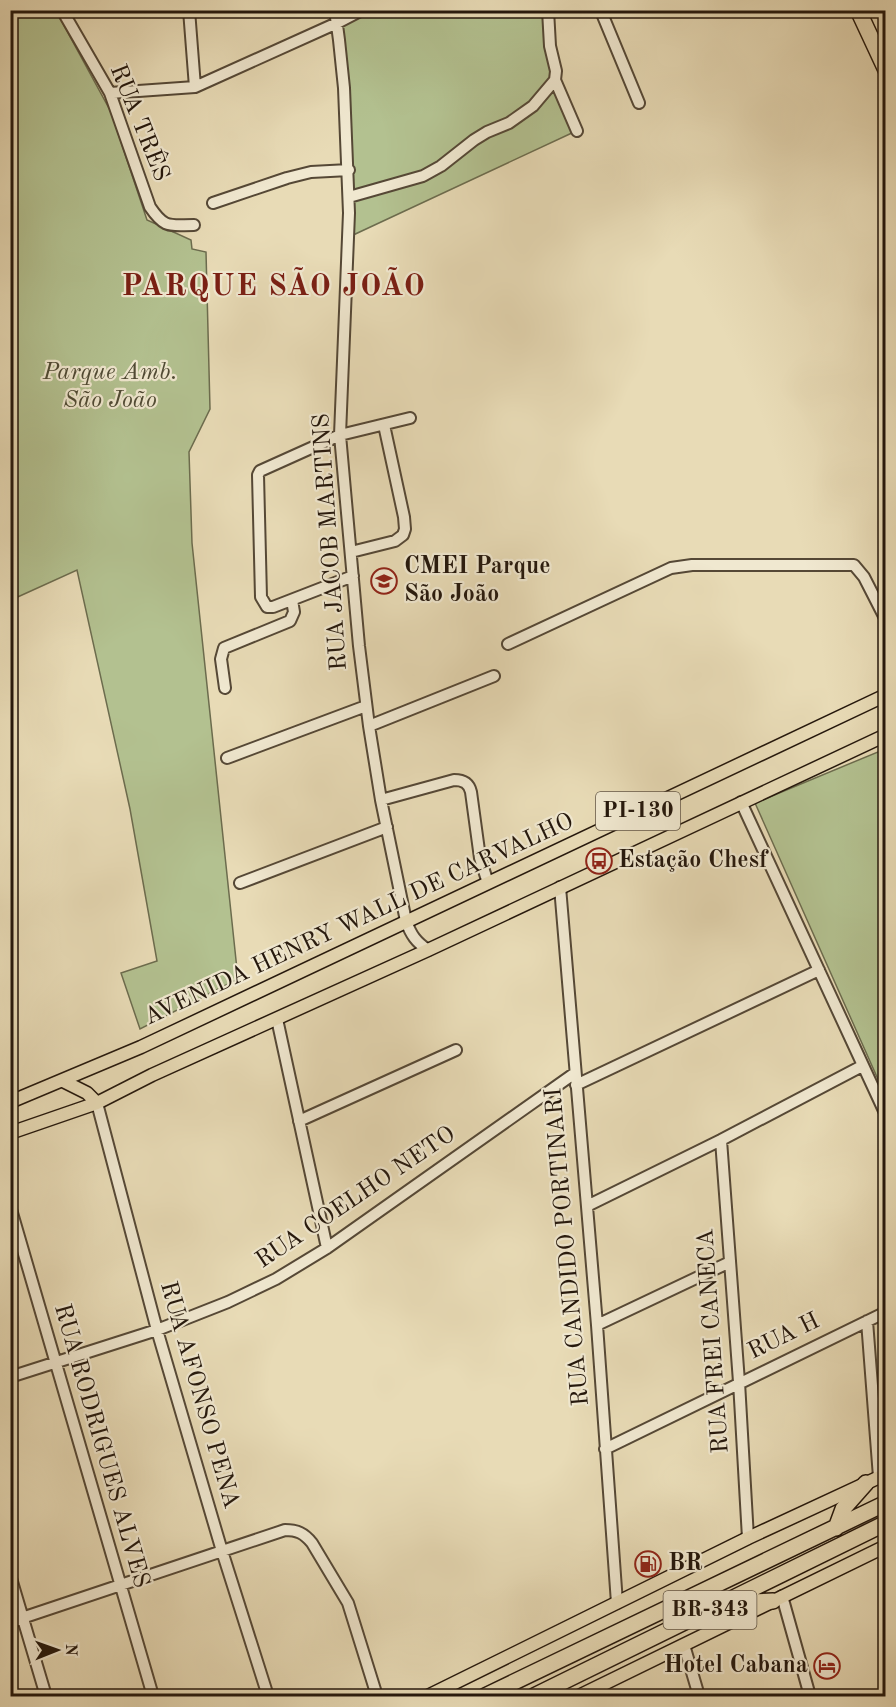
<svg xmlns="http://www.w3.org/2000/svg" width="896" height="1707" viewBox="0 0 896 1707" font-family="'Old Standard TT',serif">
	<rect width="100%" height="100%" fill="#e8dbb6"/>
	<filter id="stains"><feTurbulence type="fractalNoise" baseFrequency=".00333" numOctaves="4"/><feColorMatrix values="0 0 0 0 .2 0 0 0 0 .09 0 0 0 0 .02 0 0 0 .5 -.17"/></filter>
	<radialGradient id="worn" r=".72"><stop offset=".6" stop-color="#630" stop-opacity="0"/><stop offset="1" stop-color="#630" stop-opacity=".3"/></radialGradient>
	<!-- green -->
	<path fill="#b3c190" stroke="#6c6c4e" stroke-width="1.5" d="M10 11H56L111 112 147 220 191 240 192 249 206 252 210 409 189 452 192 543 238 979 140 1029 121 973 157 961 130 809 77 570 11 600Z
		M335 11H545V28L574 132 351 236Z
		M885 749V1095L755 803Z"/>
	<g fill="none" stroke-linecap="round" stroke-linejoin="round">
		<!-- minor casing -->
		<g stroke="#554836" stroke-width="14">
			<path id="minor" d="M62 10 110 93 150 207C165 229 169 225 194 225
				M189 10 195 87
				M335 10 339 40 344 88 349 213 340 435 359 646 369 726 381 800 406 921C411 935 416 942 428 950
				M548 10 550 46 556 71 555 80 577 131
				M603 10V16L639 103
				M110 93 195 87 337 23 362 10
				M349 197 423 176 441 166 474 140 487 132 509 123 533 106 555 80
				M213 203 287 178 311 172 349 170
				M351 552 395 541 403 535 405 529 404 517 384 425
				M353 576 273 607H267L261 597 258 475 260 471 340 435 410 418
				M508 644 671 568 692 565H854L864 577 886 620
				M225 688 221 659 224 648 290 621 294 612 292 600
				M369 726 494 676
				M227 758 366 706
				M381 800 454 780C463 780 469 783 471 792L480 858 488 883
				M741 802 886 1115
				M240 883 387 827
				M560 887 597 1325 617 1603
				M277 1019 327 1248
				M576 1085 819 970
				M97 1103 157 1330 222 1551 268 1696
				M299 1121 456 1050
				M721 1140 739 1382 748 1538
				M10 1206 153 1696
				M587 1206 721 1140 862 1066
				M867 1321 879 1477
				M597 1325 730 1262
				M10 1377 157 1330 228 1302 276 1279 327 1248 575 1073
				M605 1449 886 1312
				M10 1575 46 1696
				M782 1596 810 1696
				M10 1622 285 1530C297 1530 304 1533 312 1543L348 1603 377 1696
				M684 1645 699 1696"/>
		</g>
		<!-- major casing -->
		<g stroke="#24170c" stroke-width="15">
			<path id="major" d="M63 1081 87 1093 97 1103
				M10 1102 141 1047 886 695
				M10 1133 97 1103 152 1075 428 950 886 735
				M428 1696 748 1538 886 1474
				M579 1696 886 1546"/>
		</g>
		<!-- highway casing -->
		<g stroke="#24170c" stroke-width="18">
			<path id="highway" d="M858 10 886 70
				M836 1528 843 1509 866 1483
				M730 1603 773 1601
				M485 1696 886 1503
				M534 1696 886 1523"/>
		</g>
		<!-- minor -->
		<use href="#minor" stroke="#f0e8d0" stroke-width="10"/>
		<!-- major -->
		<use href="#major" stroke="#e8dbb6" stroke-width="12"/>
		<!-- highway -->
		<use href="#highway" stroke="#e8dbb6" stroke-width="15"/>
	</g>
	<!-- icons -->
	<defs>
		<g id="school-ring" transform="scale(1.35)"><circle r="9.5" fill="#f0e8d0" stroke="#8f2418" stroke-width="1.5"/><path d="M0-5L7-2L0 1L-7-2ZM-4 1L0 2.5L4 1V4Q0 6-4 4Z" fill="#8f2418"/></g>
		<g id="bus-ring" transform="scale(1.35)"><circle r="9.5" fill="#f0e8d0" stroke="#8f2418" stroke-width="1.5"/><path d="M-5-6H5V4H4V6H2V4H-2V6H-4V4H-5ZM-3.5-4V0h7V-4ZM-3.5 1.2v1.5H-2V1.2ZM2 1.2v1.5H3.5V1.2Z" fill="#8f2418"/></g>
		<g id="fuel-ring" transform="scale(1.35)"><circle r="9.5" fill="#f0e8d0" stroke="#8f2418" stroke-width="1.5"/><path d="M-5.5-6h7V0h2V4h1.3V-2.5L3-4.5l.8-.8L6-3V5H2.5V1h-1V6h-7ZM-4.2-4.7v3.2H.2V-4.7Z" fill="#8f2418"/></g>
		<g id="hotel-ring" transform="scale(1.35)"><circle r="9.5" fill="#f0e8d0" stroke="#8f2418" stroke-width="1.5"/><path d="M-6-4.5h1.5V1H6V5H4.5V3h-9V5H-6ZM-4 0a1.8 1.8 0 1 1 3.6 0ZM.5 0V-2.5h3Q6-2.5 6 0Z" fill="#8f2418"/></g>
	</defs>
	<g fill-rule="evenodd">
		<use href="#school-ring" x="384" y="581"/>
		<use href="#bus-ring" x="599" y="861"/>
		<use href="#fuel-ring" x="648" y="1564"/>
		<use href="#hotel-ring" x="827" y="1666"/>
	</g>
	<g text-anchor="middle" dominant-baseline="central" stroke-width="4.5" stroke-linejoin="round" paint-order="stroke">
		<!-- shield labels -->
		<g fill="#f0e8d0" stroke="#615647" stroke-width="1.5">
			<rect x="596" y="792" width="84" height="38" rx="4.5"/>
			<rect x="663.5" y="1591" width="93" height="38" rx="4.5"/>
		</g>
		<g font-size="22" font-weight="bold" fill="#24170c">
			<text x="638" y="811">PI-130</text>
			<text x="710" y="1610">BR-343</text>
		</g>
		<!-- street labels -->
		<g font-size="24" fill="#24170c" stroke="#f0e8d0">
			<text transform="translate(139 123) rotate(68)">RUA TRÊS</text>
			<text transform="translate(331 542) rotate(-94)">RUA JACOB MARTINS</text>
			<text transform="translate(359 920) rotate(-25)">AVENIDA HENRY WALL DE CARVALHO</text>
			<text transform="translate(356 1198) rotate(-34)">RUA COELHO NETO</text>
			<text transform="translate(568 1247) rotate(-95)">RUA CANDIDO PORTINARI</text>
			<text transform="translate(784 1337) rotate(-26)">RUA H</text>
			<text transform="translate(714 1341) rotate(-94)">RUA FREI CANECA</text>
			<text transform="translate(199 1395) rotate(74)">RUA AFONSO PENA</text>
			<text transform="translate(101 1446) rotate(74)">RUA RODRIGUES ALVES</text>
		</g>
		<!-- park labels -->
		<g font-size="24" font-style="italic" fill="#4f4a34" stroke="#f0e8d0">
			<text x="110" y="373">Parque Amb.<tspan x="110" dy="28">São João</tspan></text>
		</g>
		<!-- poi labels -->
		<g font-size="24" font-weight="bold" fill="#24170c" stroke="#f0e8d0" text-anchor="start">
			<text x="404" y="567">CMEI Parque<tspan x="404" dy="28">São João</tspan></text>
			<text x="618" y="861">Estação Chesf</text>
			<text x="668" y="1564">BR</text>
			<text x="808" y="1666" text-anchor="end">Hotel Cabana</text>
		</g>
		<!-- district labels -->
		<g font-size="30" font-weight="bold" letter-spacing="1.5" fill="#7a1f14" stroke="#f0e8d0">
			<text x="274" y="287">PARQUE SÃO JOÃO</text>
		</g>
	</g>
	<!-- margin -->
	<rect width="896" height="1707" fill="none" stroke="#e8dbb6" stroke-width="36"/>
	<rect x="12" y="12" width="872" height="1683" fill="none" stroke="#24170c" stroke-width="3"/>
	<rect x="18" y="18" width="860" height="1671" fill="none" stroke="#24170c" stroke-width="1.5"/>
	<!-- north arrow -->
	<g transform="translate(57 1650) rotate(89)" stroke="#f0e8d0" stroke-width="4.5" paint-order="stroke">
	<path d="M0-4.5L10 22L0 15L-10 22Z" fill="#24170c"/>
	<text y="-9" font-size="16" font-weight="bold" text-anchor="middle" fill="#24170c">N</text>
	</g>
	<rect width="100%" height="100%" filter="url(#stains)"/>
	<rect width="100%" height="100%" fill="url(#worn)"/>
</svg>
